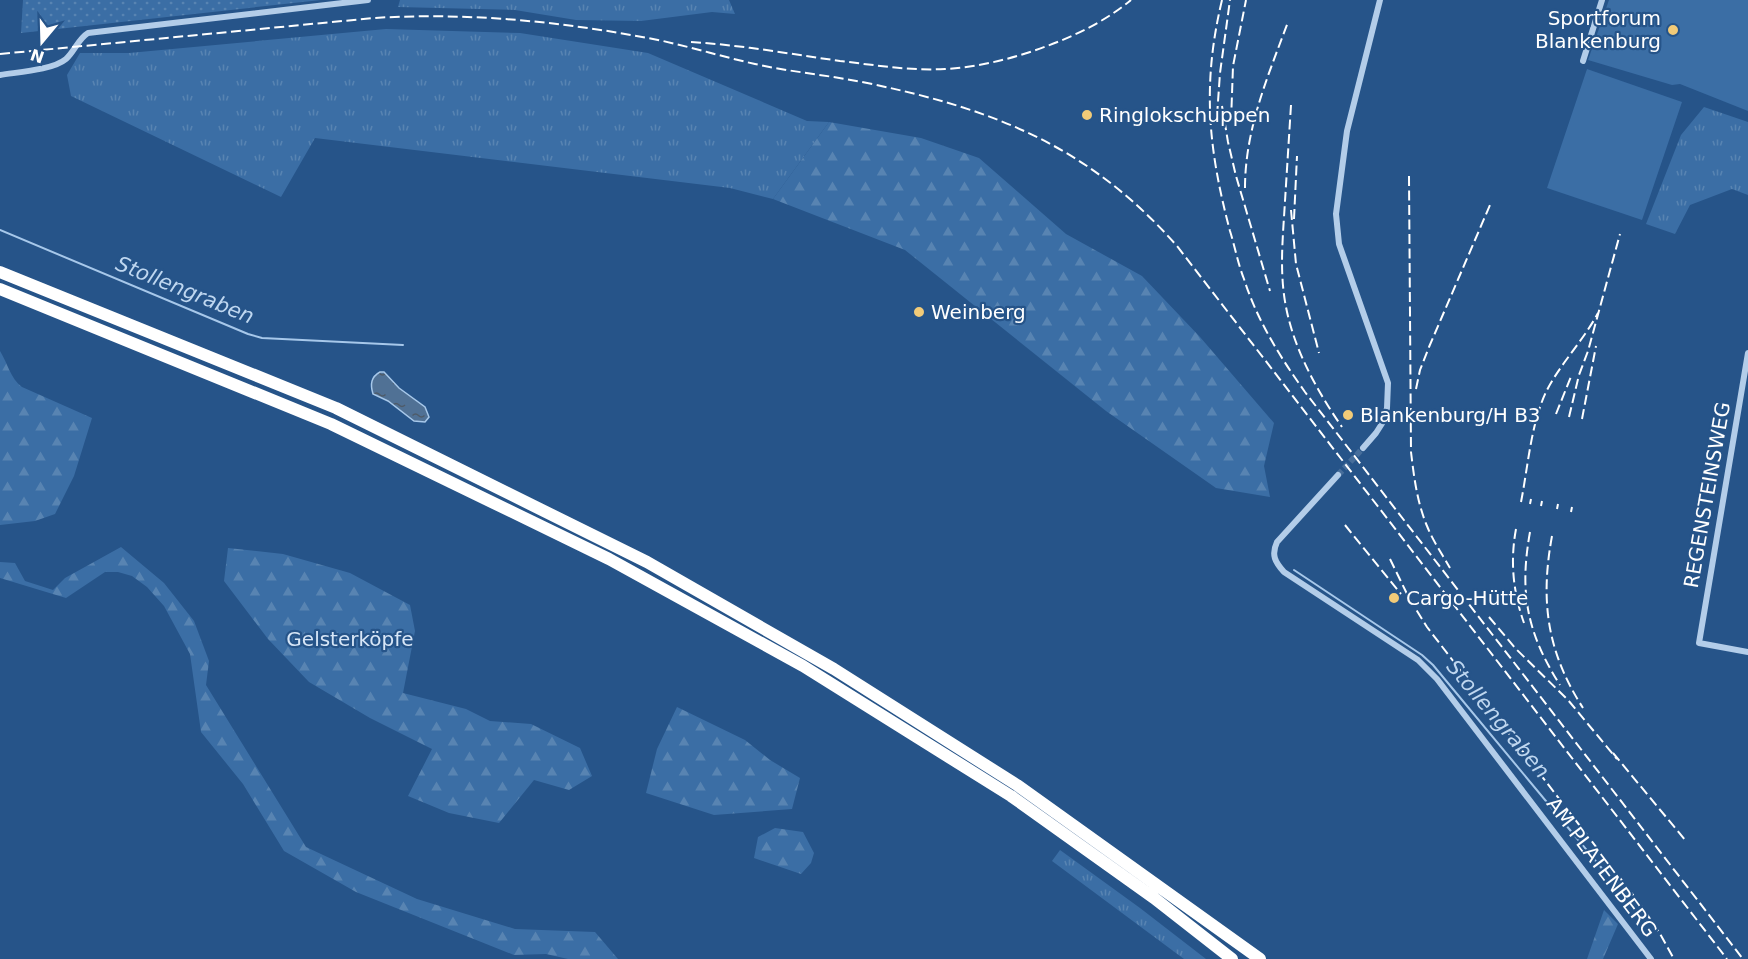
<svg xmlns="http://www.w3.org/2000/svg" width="1748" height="959" viewBox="0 0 1748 959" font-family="'DejaVu Sans',sans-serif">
	<defs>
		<pattern id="grass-tufts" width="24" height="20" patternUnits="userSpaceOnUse" patternTransform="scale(1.5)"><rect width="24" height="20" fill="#3b6ea5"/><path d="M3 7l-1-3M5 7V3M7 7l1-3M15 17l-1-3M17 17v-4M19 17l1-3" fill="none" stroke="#5884b2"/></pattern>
		<pattern id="forest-firs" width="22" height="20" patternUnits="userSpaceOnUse" patternTransform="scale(1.5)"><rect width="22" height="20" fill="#3b6ea5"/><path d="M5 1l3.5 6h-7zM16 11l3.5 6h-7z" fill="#5884b2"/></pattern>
		<pattern id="garden-dots" width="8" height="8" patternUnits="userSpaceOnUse" patternTransform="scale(1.5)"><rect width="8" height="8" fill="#3b6ea5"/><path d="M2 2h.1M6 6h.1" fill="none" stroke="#5884b2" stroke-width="1.8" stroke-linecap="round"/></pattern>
		<pattern id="water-ripples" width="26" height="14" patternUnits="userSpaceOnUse" patternTransform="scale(1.5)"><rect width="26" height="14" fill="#507195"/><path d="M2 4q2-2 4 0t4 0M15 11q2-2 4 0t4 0" fill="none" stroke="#4e5b69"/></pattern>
	</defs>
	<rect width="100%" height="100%" fill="#265489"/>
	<!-- grass -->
	<path fill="url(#grass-tufts)" d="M400 0H729L735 14 712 12 641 21 576 20 515 10 398 7Z
		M386 29 520 33 648 53 807 121 829 122 773 199 730 188 315 138 281 197 71 96 67 75 80 53H129Z
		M1704 107 1748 122V195L1732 189 1690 205 1675 234 1646 224 1681 135Z
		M1060 850 1140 908 1206 959H1184L1052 861Z"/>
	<!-- forest -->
	<path fill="url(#forest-firs)" d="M829 122 921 138 979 158 1066 234 1142 276 1200 337 1274 423 1264 466 1270 497 1216 488 1106 411 905 250 773 199Z
		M0 351C8 364 10 378 22 387L92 418 74 476 55 514 35 521 0 525Z
		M121 547 164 583 194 621 209 661 206 685 306 847 417 899 515 929 595 932 618 959H568L546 954 514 955 356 892 284 851 243 784 201 732 190 654 164 606 147 587 132 576 118 572H105L66 598 0 578V562L15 563 25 581 53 590 65 578Z
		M228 548 283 554 350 573 410 605 415 631 403 693 466 709 490 721 531 724 580 748 592 776 569 790 534 780 499 823 449 813 408 796 432 749 370 718 309 682 268 639 224 581Z
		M677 707 745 740 770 760 800 778 792 809 714 815 646 793 657 749Z
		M775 828 803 832 814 853 811 863 801 874 754 858 758 837Z
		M1604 910 1618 924 1603 959H1587Z"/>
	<!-- park -->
	<path fill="#3b6ea5" d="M1609 0H1748V111L1680 84 1672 85 1588 60Z
		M1587 69 1682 102 1642 220 1547 188Z"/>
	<!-- garden -->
	<path fill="url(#garden-dots)" d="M23 0H321L21 33Z"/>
	<!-- water -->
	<path fill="url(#water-ripples)" stroke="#a7c8ea" stroke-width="1.5" d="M380 372H384L399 388 425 407 429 417 425 422 414 421 388 401 373 394C370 384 371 377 380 372Z"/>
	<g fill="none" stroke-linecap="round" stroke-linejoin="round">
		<!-- stream -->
		<path stroke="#a7c8ea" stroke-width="2" d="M0 230 248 334 262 338 403 345
			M1294 570 1422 655 1433 665 1624 895"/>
		<!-- street-tunnel -->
		<path stroke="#476e9b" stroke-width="6" stroke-dasharray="6 3" stroke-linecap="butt" d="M1338 475 1363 448"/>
		<!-- street -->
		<path stroke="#b3cde9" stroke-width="6" d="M1583 61 1602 0
			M0 75C18 72 53 70 66 59 75 51 78 39 88 33L368 0
			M1748 353 1699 643 1748 652
			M1363 448 1376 433 1383 422 1387 408 1388 383 1339 244 1336 214 1347 131 1380 0
			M1338 475 1277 542C1271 555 1275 562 1284 572L1418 660 1437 679 1651 959"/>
		<!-- highway -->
		<path stroke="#fff" stroke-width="12" d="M0 272 336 408 647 562 834 669 1017 785 1260 959
			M0 289 331 424 609 559 803 666 1011 796 1154 898 1232 959"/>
		<!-- rail -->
		<path stroke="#fff" stroke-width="2" stroke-dasharray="10 4.5" stroke-linecap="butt" d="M1222 0C1202 84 1208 148 1230 231 1235 247 1238 264 1244 279 1257 320 1280 357 1305 392L1743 959
			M691 42C741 45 791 54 840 61 875 65 910 71 945 69 980 67 1015 58 1047 46 1077 35 1107 20 1131 0
			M0 54 374 18C470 12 568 22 663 41 694 48 724 57 755 64 791 72 827 75 862 82 991 108 1088 145 1177 246L1727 959
			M1291 105C1289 137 1287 169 1285 201 1283 236 1279 272 1286 307 1294 349 1317 391 1342 427
			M1222 106 1228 142 1236 176 1270 291
			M1217 116 1220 73 1230 0
			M1231 122 1233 66 1246 0
			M1409 176 1411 452C1414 477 1417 502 1427 526 1433 541 1442 554 1450 568
			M1245 188C1245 129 1268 76 1288 22
			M1291 210 1296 264 1319 353
			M1294 219 1297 156
			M1416 389 1420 370 1429 347 1490 205
			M1556 414 1572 374
			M1569 417 1579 375 1588 351 1620 234
			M1582 419 1596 346
			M1521 502C1528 467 1531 422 1547 390 1561 363 1583 341 1598 313
			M1530 504 1531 499
			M1541 506 1542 501
			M1557 509 1558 504
			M1571 512 1572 507
			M1345 525 1401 594
			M1516 529C1510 561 1513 592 1524 623
			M1530 532C1519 593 1527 633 1560 685
			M1552 536C1540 601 1547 652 1583 708
			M1390 559 1409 598 1427 627 1640 904 1659 932 1674 959
			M1489 617 1516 649 1568 700 1617 759
			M1613 753 1686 841"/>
	</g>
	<!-- markers -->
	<g fill="#f2cb78" stroke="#265489" stroke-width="2">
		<circle cx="1673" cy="30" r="6"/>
		<circle cx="1087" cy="115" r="6"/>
		<circle cx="919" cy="312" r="6"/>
		<circle cx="1348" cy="415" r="6"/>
		<circle cx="1394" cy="598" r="6"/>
	</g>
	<g text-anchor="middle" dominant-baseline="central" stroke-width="4.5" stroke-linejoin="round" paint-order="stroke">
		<!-- poi labels -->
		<g font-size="20" fill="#fff" stroke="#265489" text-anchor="start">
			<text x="1661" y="18" text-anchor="end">Sportforum<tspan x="1661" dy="23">Blankenburg</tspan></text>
			<text x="1099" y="115">Ringlokschuppen</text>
			<text x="931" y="312">Weinberg</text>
			<text x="1360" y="415">Blankenburg/H B3</text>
			<text x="1406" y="598">Cargo-Hütte</text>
		</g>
		<!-- street labels -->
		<g font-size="20" fill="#fff" stroke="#265489">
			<text transform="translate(1707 495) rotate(-80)">REGENSTEINSWEG</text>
			<text transform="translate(1602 867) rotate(53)">AM PLATENBERG</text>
		</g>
		<!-- park labels -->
		<g font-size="20" fill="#d7e6f7" stroke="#265489">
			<text x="350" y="639">Gelsterköpfe</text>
		</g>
		<!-- water labels -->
		<g font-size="21" font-style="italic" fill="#bfd7f0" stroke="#265489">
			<text transform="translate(185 290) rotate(22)">Stollengraben</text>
			<text transform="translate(1498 719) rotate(50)">Stollengraben</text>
		</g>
	</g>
	<!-- north arrow -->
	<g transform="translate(42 42) rotate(199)" stroke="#265489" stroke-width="4.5" paint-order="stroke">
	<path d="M0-4.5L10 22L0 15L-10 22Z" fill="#ffffff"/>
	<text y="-9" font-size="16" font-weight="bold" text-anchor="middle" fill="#ffffff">N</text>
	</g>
</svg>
